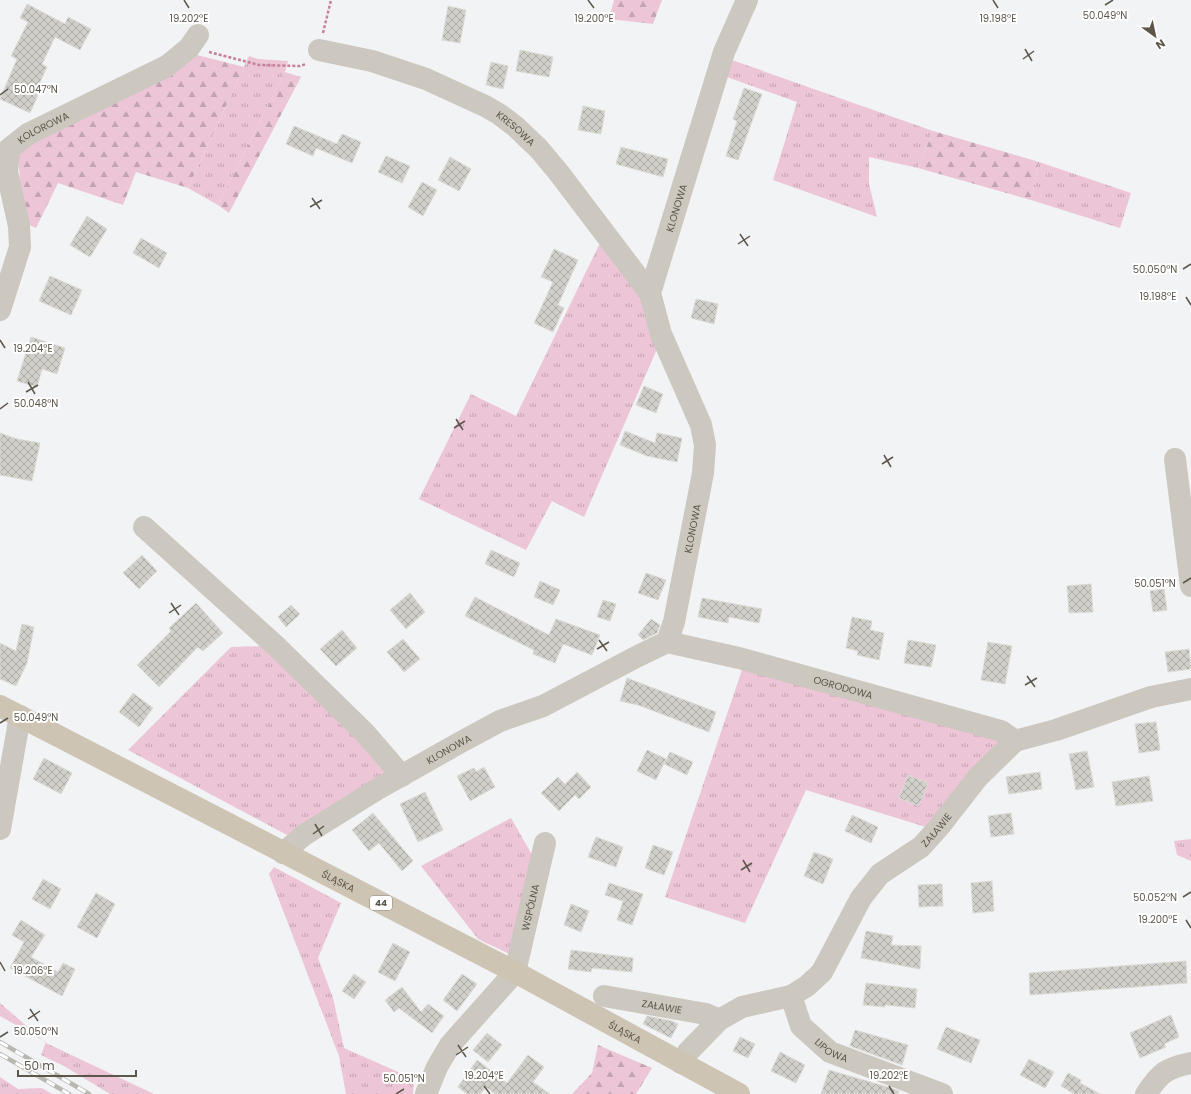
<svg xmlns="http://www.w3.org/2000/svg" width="1191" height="1094" viewBox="0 0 1191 1094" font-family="Poppins,sans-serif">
	<defs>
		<pattern id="grass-tufts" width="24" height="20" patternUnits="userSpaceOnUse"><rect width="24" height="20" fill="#ecc5d7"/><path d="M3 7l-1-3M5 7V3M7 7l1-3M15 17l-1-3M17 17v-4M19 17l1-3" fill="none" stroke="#c2a3b0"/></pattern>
		<pattern id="forest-firs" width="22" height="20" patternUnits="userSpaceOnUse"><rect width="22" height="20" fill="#ecc5d7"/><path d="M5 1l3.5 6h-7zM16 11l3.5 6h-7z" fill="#c2a3b0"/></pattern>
		<pattern id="building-cross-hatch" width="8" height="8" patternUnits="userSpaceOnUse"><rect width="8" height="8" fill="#d0cfc9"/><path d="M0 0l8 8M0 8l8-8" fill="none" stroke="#acaba5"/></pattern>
	</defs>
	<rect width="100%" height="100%" fill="#f2f3f4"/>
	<!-- grass -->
	<path fill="url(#grass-tufts)" d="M249 56 258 59 288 61 285 72 218 205 188 188Z
		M729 59 933 131 918 168 869 157V184L877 217 773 180 797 102 724 76Z
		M1039 162 1131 193 1120 228 1031 200Z
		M600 243 643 292 660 342 584 517 552 501 526 550 419 499 471 394 516 416Z
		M266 646 384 763V778L287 835 128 750 231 647Z
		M744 664 1004 738 929 828 806 790 745 923 665 897Z
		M511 818 543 874 526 962 478 939 421 866Z
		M1191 839V861L1177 855 1174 841Z
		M274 867 341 903 318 958 333 998 344 1048 414 1079 413 1094H346L339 1056 269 874Z
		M0 1003 46 1043 154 1094H110L64 1066 41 1055 46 1042 0 1016Z
		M0 1077 18 1089 42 1088 52 1094H0Z"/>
	<!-- forest -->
	<path fill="url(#forest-firs)" d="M614 0H662L653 24 609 19Z
		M197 55 244 67 188 188 136 172 123 205 58 183 36 228 23 222 18 152 38 136Z
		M285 72 301 77 229 213 218 205Z
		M933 131 1039 162 1031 200 918 168Z
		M598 1045 652 1068 636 1094H572L592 1073Z"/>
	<!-- building -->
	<path fill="url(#building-cross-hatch)" stroke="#dcdbd6" d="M27 4 65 24 68 17 91 29 80 50 55 37 42 64 47 67 35 93 38 95 30 113 0 99 17 59 11 56 28 22 20 18Z
		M448 6 466 10 460 43 442 40Z
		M520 50 553 57 549 77 516 71Z
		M491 62 508 66 503 89 486 85Z
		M744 88 762 94 738 160 726 156 737 121 733 119Z
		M583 106 605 111 601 134 578 130Z
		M294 126 337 144 342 134 361 142 352 163 316 148 313 156 286 144Z
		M621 147 668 159 663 177 616 164Z
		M386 156 410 166 402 183 378 172Z
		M450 157 471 169 459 191 438 180Z
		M422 182 437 190 423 216 408 207Z
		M87 216 107 229 90 257 70 245Z
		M141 238 167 253 159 268 133 253Z
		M554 249 578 260 558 305 564 308 553 332 534 323 553 282 541 277Z
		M50 276 82 290 71 315 39 301Z
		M696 299 718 304 714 324 691 318Z
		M31 337 65 348 57 374 42 369 37 387 17 381Z
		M644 386 663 394 656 413 636 405Z
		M625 431 655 443 657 433 682 438 677 462 647 456 620 445Z
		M0 433 17 439 40 443 32 481 0 475Z
		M491 550 520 563 514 577 485 564Z
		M142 555 157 571 139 589 123 573Z
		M646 573 666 580 658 600 638 593Z
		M540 581 560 590 553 605 534 597Z
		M1091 584 1093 612 1069 613 1067 586Z
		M1164 589 1167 610 1153 612 1150 591Z
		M410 593 425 612 406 629 390 610Z
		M475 597 549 635 556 619 600 635 592 655 563 644 555 663 533 654 534 650 465 616Z
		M702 598 762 609 759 623 729 617 728 623 698 617Z
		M603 600 616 604 610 621 597 617Z
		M196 603 223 633 203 651 198 647 159 687 137 665 171 631 169 628Z
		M291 605 300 614 286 627 278 617Z
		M852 617 872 621 870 630 884 633 879 660 857 655 858 651 846 648Z
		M651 619 660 625 657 633 643 640 638 635Z
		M22 624 34 627 27 663 16 686 0 679V643L16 651Z
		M342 630 357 648 336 666 320 649Z
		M403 639 420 659 404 672 387 652Z
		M908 640 936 645 931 667 904 663Z
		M988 642 1012 646 1005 684 981 680Z
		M1189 649 1191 669 1168 672 1165 652Z
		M627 678 716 712 709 732 638 705 620 701Z
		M133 693 153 708 139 727 119 712Z
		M1156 722 1160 750 1139 753 1135 724Z
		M647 750 666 759 656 780 637 771Z
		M1087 751 1094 787 1076 790 1069 754Z
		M670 752 693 762 687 775 664 764Z
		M44 758 72 773 61 794 33 779Z
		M484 767 495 787 470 801 457 776 474 768 476 772Z
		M577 772 591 787 579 799 575 795 559 811 541 793 558 777 565 784Z
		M1040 772 1042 789 1009 794 1006 777Z
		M908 775 928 783 919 806 899 798Z
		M1149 776 1153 801 1116 806 1112 782Z
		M425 792 443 830 418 842 400 804Z
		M373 813 413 861 402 871 379 843 369 851 352 830Z
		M1011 813 1014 834 991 837 988 816Z
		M852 815 878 827 871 843 845 831Z
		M596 837 623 847 616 867 588 857Z
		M653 845 673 852 664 875 645 868Z
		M814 852 833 859 823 884 804 876Z
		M43 879 61 889 50 909 32 899Z
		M992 881 994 911 973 913 971 883Z
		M609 883 643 894 632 925 617 920 623 901 605 895Z
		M942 884 943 906 919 907 918 885Z
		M96 893 115 904 97 938 77 927Z
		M571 904 589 911 581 932 564 925Z
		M21 920 45 935 31 957 58 972 63 963 75 969 62 996 10 968 24 942 12 935Z
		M866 931 893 936 891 945 921 946 920 969 861 958Z
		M393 943 410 952 395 981 378 972Z
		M571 950 633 958 632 972 592 968 591 972 568 969Z
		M1186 961 1187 983 1030 995 1029 973Z
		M354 974 366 982 354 999 342 991Z
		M462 974 477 984 457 1011 443 1000Z
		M866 983 917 989 915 1008 885 1005V1007L863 1005Z
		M402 987 421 1012 428 1004 444 1016 432 1033 399 1008 394 1012 385 1000Z
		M1171 1015 1179 1037 1164 1044 1166 1047 1140 1058 1130 1033Z
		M647 1016 672 1021 678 1024 671 1038 643 1024Z
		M946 1027 980 1040 971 1063 937 1049Z
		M855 1030 908 1045 902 1065 850 1046Z
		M487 1033 502 1045 488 1062 473 1050Z
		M740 1037 755 1044 748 1058 733 1051Z
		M780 1052 805 1065 796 1083 771 1071Z
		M528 1055 544 1067 533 1082 550 1094H495L486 1087 480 1094H467L458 1087 477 1060 507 1083Z
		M1029 1059 1054 1072 1045 1088 1020 1075Z
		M829 1070 891 1088 899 1091 898 1094H821Z
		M1068 1073 1081 1080 1080 1083 1100 1094H1074L1061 1086Z"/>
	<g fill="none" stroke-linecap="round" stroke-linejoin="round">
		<!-- path -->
		<path stroke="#c78098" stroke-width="2.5" stroke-dasharray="3 2" stroke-linecap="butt" d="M323 33 331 0
			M209 52 259 65 300 66 306 64"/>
		<!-- minor -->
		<g stroke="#ccc7bf" stroke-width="22">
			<path id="s1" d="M319 50 372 61 426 79 485 106 499 114 516 127 539 149 559 173 650 293"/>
			<path id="s2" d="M0 310 20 247 19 226 7 172 9 149 28 134 167 66 189 48 198 35"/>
			<path d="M1175 459 1191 586"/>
			<path d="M144 527 277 647 364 732 402 776"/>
			<path id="s3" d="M667 642 739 658 1001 731 1015 741"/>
			<path d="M0 829 20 716"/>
			<path id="s4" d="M283 853 304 835 376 790 461 742 500 721 543 706 638 656 667 642 674 622 703 473 705 445 701 425 661 334 650 293 724 52 747 0"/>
			<path id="s5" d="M604 996 706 1014 719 1020"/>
			<path id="s6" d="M791 996 801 1026 830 1052 942 1094"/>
			<path id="s7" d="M681 1063 688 1052 719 1020 742 1007 791 996 807 986 822 972 861 898 880 874 921 847 939 827 978 777 1015 741 1056 730 1151 697 1191 689"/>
			<path id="s8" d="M426 1094 437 1067 450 1045 515 972 545 843"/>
			<path d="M1146 1094C1160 1073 1166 1068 1191 1063"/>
		</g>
		<!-- major -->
		<path stroke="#cdc4b4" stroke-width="22" id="s9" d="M0 706 515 972 739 1094"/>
		<!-- rail casing -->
		<g stroke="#b9b7b2" stroke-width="4.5">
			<path id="rail" d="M0 1042 89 1094
				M0 1054 69 1094"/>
		</g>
		<!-- rail -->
		<use href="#rail" stroke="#fff" stroke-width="3" stroke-dasharray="9" stroke-linecap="butt"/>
	</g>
	<!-- ticks -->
	<path fill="none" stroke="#5d564b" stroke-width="1.5" d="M184 0 189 8M588 0 594 8M993 0 998 8M1105 5 1113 0M1025 49 1032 61M1023 59 1034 51M0 95 8 89M312 198 320 209M310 207 322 200M740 234 748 246M738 244 750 236M1183 269 1191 264M1186 297 1191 305M0 340 5 348M28 382 35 394M26 392 38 385M0 409 8 403M456 419 463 430M454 428 465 421M884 455 891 467M882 464 893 457M1183 583 1191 578M171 603 179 615M169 613 181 605M599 640 607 651M597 649 609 642M1027 676 1035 687M1025 685 1037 678M0 723 8 718M315 824 322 836M313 834 324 826M743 860 750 872M741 870 752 863M1183 897 1191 892M1186 920 1191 928M0 962 5 971M30 1009 38 1021M28 1019 40 1011M0 1037 8 1032M458 1045 466 1057M456 1055 468 1047M484 1086 490 1094M889 1086 894 1094M396 1094 404 1089"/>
	<g text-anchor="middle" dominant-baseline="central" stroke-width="4" stroke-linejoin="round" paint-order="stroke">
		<!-- shield labels -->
		<rect fill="#fff" stroke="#8e8981" stroke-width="1" x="370" y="896" width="22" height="14" rx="3"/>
		<g font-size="9" font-weight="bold" fill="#5d564b">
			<text x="381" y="903">44</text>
		</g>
		<!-- street labels -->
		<g font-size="10" fill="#5d564b" stroke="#fff">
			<text stroke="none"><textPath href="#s2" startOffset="206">KOLOROWA</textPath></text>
			<text stroke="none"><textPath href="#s1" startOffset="214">KRESOWA</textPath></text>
			<text stroke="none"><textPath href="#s4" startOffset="892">KLONOWA</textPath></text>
			<text stroke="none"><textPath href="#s4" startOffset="556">KLONOWA</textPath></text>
			<text stroke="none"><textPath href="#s3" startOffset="182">OGRODOWA</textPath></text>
			<text stroke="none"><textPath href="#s4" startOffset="196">KLONOWA</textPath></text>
			<text stroke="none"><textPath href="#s7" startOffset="360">ZAŁAWIE</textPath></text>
			<text stroke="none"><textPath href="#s9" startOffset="381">ŚLĄSKA</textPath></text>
			<text stroke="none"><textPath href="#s8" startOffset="219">WSPÓLNA</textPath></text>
			<text stroke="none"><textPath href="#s5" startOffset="59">ZAŁAWIE</textPath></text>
			<text stroke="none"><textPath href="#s9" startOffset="705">ŚLĄSKA</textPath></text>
			<text stroke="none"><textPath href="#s6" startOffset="71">LIPOWA</textPath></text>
		</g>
	</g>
	<g font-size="10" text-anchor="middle" fill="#5d564b" stroke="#fff" stroke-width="4" stroke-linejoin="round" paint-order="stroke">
		<text x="1105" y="19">50.049°N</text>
		<text x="189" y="22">19.202°E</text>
		<text x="594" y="22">19.200°E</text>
		<text x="998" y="22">19.198°E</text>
		<text x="36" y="93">50.047°N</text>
		<text x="1155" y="273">50.050°N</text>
		<text x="1158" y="300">19.198°E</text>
		<text x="33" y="352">19.204°E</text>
		<text x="36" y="407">50.048°N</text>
		<text x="1155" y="587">50.051°N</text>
		<text x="36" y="721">50.049°N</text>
		<text x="1155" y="901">50.052°N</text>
		<text x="1158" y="923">19.200°E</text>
		<text x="33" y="974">19.206°E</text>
		<text x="36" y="1035">50.050°N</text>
		<text x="484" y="1079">19.204°E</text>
		<text x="889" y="1079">19.202°E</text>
		<text x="404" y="1082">50.051°N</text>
	</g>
	<!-- north arrow -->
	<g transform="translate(1155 36) rotate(147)" stroke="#ffffff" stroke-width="3" paint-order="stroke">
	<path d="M0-3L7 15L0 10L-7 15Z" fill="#5d564b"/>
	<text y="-6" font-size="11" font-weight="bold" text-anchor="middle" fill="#5d564b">N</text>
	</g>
	<!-- scale -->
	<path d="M18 1070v6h118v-6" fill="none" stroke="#5d564b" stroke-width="2"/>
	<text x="24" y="1070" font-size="12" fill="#5d564b" stroke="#ffffff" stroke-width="3" paint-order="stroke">50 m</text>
</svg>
